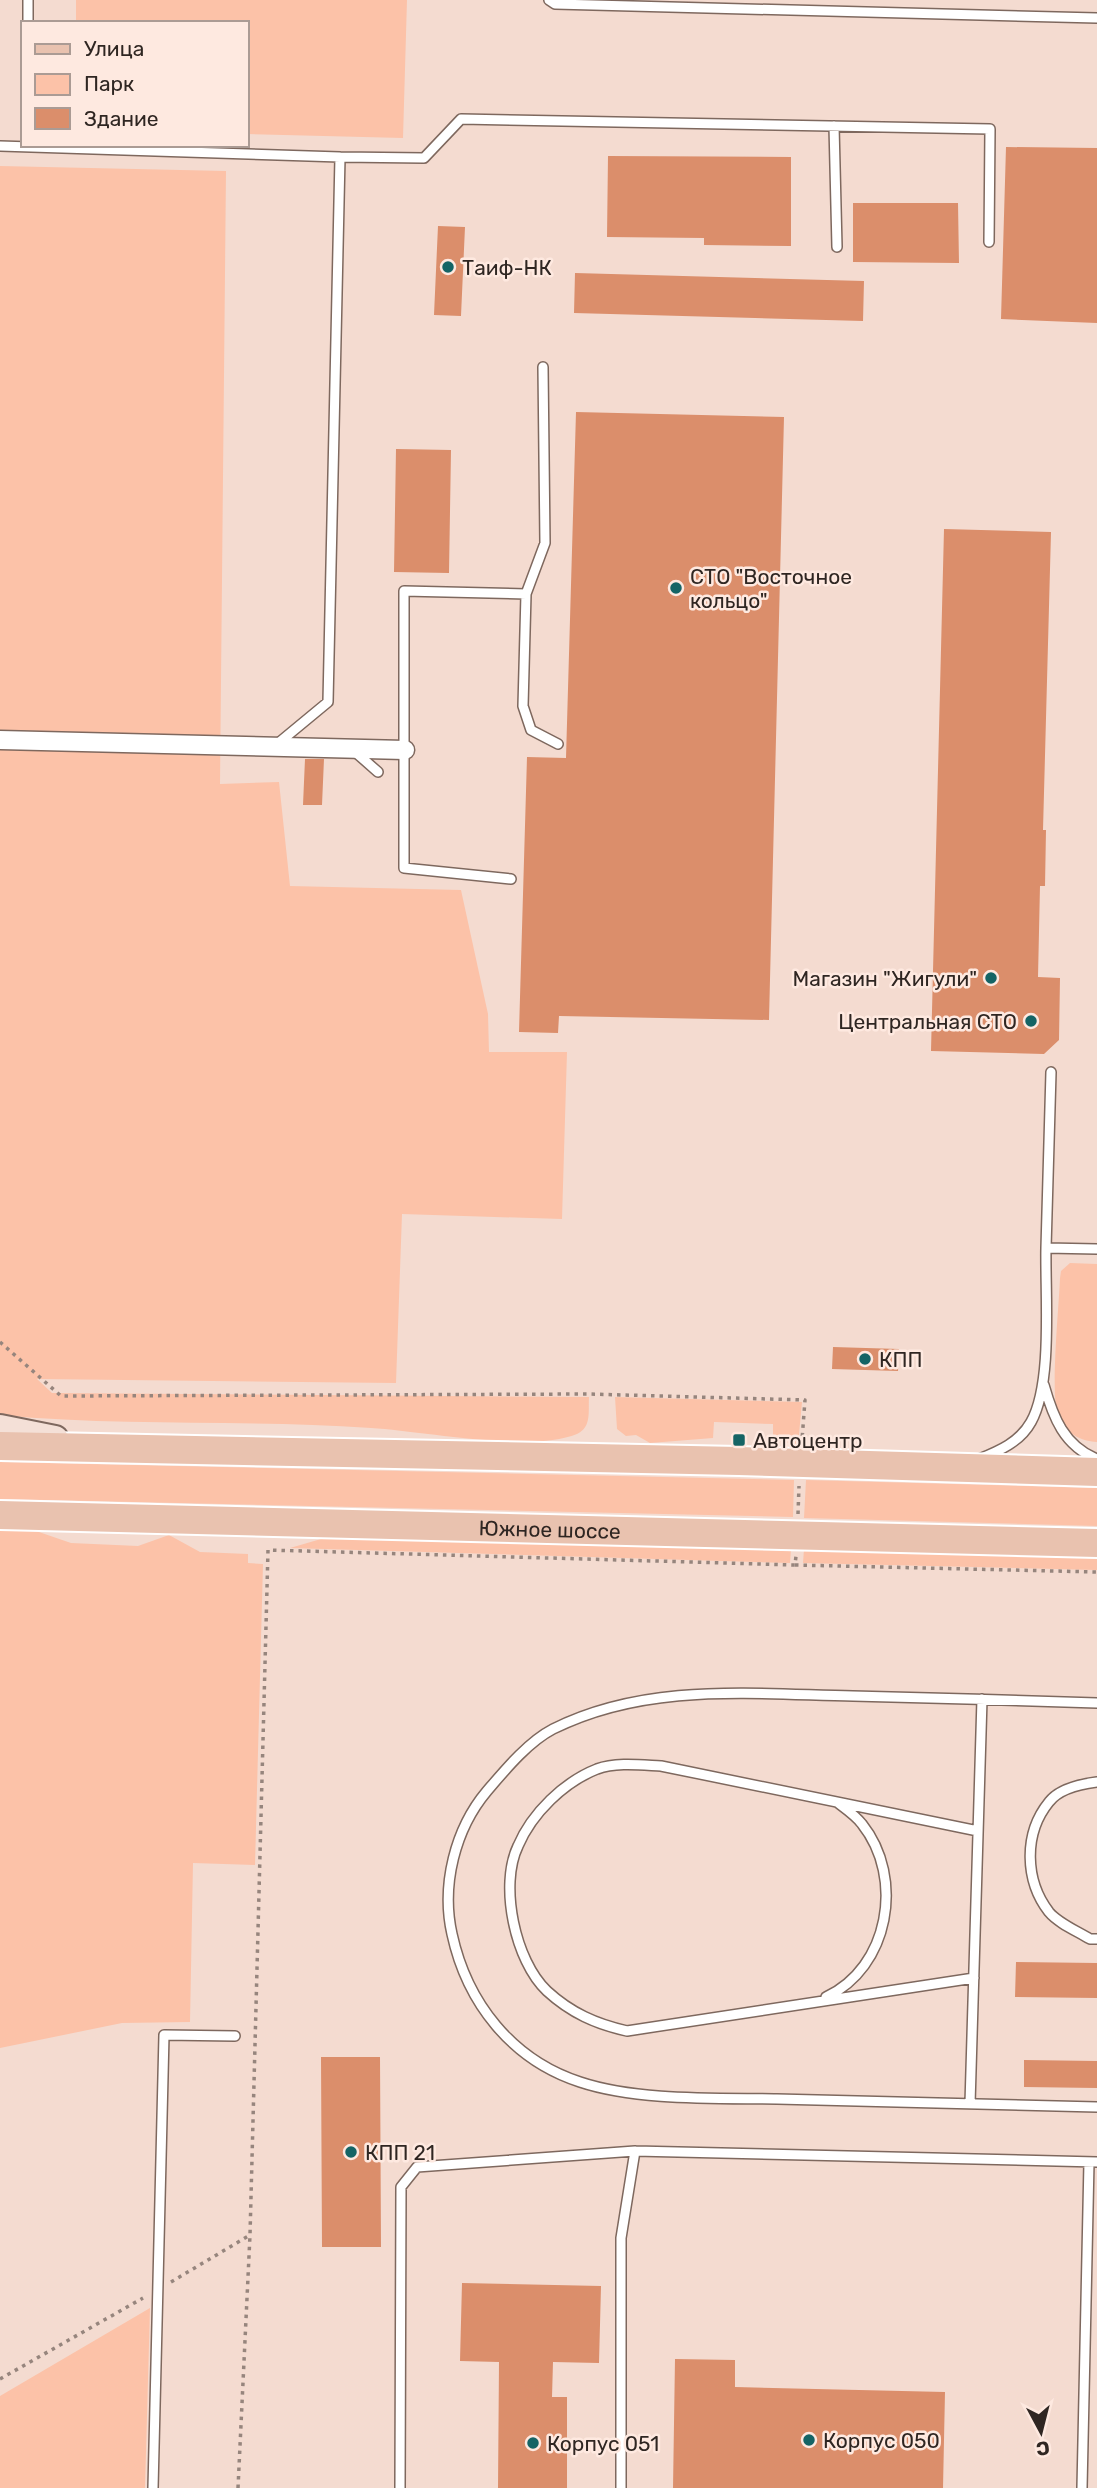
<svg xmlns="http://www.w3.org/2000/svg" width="1097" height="2488" viewBox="0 0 1097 2488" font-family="Rubik,sans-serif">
	<rect width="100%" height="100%" fill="#f4dbd0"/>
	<!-- green -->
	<path fill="#fcc2a8" d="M76 0H407L403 138 247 134V23H76Z
		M0 166 226 171 220 784 279 782 290 886 461 890 488 1014 489 1052H567L562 1219 402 1214 396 1383 37 1379 52 1393 589 1397C588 1411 592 1427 577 1434 530 1453 423 1431 371 1428 248 1419 124 1427 0 1415Z
		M1070 1263 1097 1264V1442C1080 1441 1065 1433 1058 1416 1050 1394 1059 1307 1060 1278L1061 1271Z
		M615 1397 802 1402 798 1445 773 1440V1424L714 1422 713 1438 650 1443 636 1435 626 1436 617 1429Z
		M0 1462 794 1480 793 1517 0 1499Z
		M806 1480 1097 1488V1526L804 1518Z
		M0 1530 36 1531 71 1543 138 1546 169 1535 200 1552 248 1554V1563L263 1564 255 1865 193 1863 190 2022 122 2023 0 2048Z
		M321 1539H381L791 1549 790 1563 290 1548Z
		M804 1549 1097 1556V1570L803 1563Z
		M150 2308 145 2488H0V2396Z"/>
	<!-- building -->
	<path fill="#db8e6b" d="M1006 147 1097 148V323L1001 319Z
		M608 156 791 157V246L704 245V238L607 237Z
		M853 203H958L959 263 853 262Z
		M438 226 465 227 461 316 434 315Z
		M575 273 864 281 863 321 574 313Z
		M576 412 784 417 769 1020 559 1016 558 1033 519 1032 527 757 566 758Z
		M396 449 451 450 449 573 394 572Z
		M944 529 1051 532 1043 830H1046L1045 886H1040L1038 977 1060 978 1059 1040 1044 1054 931 1051Z
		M305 759H324L322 805H303Z
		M833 1347 899 1349 898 1371 832 1369Z
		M1016 1962 1097 1963V1998L1015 1997Z
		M321 2057H380L381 2247H322Z
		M1024 2060 1097 2061V2088L1024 2087Z
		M462 2283 601 2286 599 2363 553 2362 552 2397H567V2488H498L499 2362 460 2361Z
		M675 2359 735 2360V2387L945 2392 943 2488H673Z"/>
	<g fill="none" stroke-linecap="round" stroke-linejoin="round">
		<!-- lane casing -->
		<g stroke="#7e685e" stroke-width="12">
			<path id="lane" d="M549 0 555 4 1097 18
				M28 23V0
				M834 126 837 247
				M0 146 340 157
				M526 594 545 543 543 367
				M276 745 328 702 340 157 424 158 461 119 990 129 989 242
				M353 750 378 772
				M511 879 404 868V591L526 594 523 706 531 730 558 744
				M1046 1248 1051 1072
				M1044 1385C1053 1417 1064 1446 1097 1459
				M979 1459C999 1451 1020 1442 1031 1422 1053 1383 1045 1294 1046 1248L1097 1249
				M1097 1703C1016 1700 934 1698 853 1696 752 1694 647 1682 553 1729 528 1742 505 1770 487 1791 455 1829 441 1885 452 1934 467 2003 512 2060 580 2082 637 2101 716 2098 777 2099 884 2102 990 2104 1097 2107
				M1097 1782C1081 1784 1059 1789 1049 1802 1023 1834 1025 1881 1049 1912 1058 1923 1077 1931 1090 1939H1097
				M974 1978 627 2031C596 2024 571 2013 547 1991 515 1961 499 1885 518 1846 532 1813 564 1782 597 1769 616 1762 641 1765 661 1766L978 1831
				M826 1997C889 1968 905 1878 862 1824 856 1816 846 1809 838 1803
				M970 2104 982 1699
				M153 2488 164 2035 235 2036
				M400 2488 401 2187 417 2167 635 2151 1097 2162
				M621 2488V2238L635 2151
				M1082 2488 1089 2162"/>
		</g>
		<!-- street casing -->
		<g stroke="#7e685e" stroke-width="21">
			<path id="street" d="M0 740 405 750"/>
		</g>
		<!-- secondary casing -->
		<g stroke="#7e685e" stroke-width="30">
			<path id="secondary" d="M0 1428 55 1439"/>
		</g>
		<!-- primary casing -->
		<g stroke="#fff" stroke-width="32">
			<g id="primary">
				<path d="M0 1446 739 1461 1097 1472"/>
				<path id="s1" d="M0 1515 1097 1543"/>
			</g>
		</g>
		<!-- path -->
		<path stroke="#96857d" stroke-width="3.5" stroke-dasharray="3.5 5" stroke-linecap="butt" d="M0 1342 61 1396 588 1394 805 1400 802 1440
			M798 1514 799 1486
			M795 1565 1097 1572
			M171 2282 250 2235
			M0 2379 143 2298
			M238 2488 250 2235 268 1550 795 1565 796 1556"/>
		<!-- lane -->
		<use href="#lane" stroke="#fff" stroke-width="9"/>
		<!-- street -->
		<use href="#street" stroke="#fff" stroke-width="18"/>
		<!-- secondary -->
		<use href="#secondary" stroke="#f4e0d7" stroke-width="26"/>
		<!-- primary -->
		<use href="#primary" stroke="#e9c2af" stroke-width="28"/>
	</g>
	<!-- markers -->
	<g fill="#156465" stroke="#fee9e0" stroke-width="2.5">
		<circle cx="448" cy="267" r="7"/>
		<circle cx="676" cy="588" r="7"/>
		<circle cx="991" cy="978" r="7"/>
		<circle cx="1031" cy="1021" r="7"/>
		<circle cx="865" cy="1359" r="7"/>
		<rect x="732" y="1433" width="14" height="14" rx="3.5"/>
		<circle cx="351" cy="2152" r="7"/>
		<circle cx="809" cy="2440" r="7"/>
		<circle cx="533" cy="2443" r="7"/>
	</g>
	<g text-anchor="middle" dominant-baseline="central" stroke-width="5" stroke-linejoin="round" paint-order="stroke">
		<!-- poi labels -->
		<g font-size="21" fill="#2f2622" stroke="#fee9e0" text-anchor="start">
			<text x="462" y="267">Таиф-НК</text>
			<text x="690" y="576">СТО "Восточное<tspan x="690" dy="24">кольцо"</tspan></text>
			<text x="977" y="978" text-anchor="end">Магазин "Жигули"</text>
			<text x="1017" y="1021" text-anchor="end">Центральная СТО</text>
			<text x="879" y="1359">КПП</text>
			<text x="753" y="1440">Автоцентр</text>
			<text x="365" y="2152">КПП 21</text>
			<text x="823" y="2440">Корпус 050</text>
			<text x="547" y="2443">Корпус 051</text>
		</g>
		<!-- street labels -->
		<g font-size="21" fill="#2f2622" stroke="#fee9e0">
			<text stroke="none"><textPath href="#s1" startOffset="550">Южное шоссе</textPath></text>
		</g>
	</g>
	<!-- legend -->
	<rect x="21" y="21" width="228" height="126" fill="#fee9e0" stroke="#ab9b94" stroke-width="2"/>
	<rect x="35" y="44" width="35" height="10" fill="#e9c2af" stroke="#ab9b94" stroke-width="2"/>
	<text x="84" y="56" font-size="21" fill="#2f2622">Улица</text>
	<rect x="35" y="74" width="35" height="21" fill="#fcc2a8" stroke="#ab9b94" stroke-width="2"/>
	<text x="84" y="91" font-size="21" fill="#2f2622">Парк</text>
	<rect x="35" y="108" width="35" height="21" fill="#db8e6b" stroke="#ab9b94" stroke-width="2"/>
	<text x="84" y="126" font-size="21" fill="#2f2622">Здание</text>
	<!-- north arrow -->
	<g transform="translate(1041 2432) rotate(173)" stroke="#fee9e0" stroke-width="5" paint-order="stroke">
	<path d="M0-5L12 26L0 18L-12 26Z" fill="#2f2622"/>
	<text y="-10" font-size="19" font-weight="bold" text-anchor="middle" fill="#2f2622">С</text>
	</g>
</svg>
